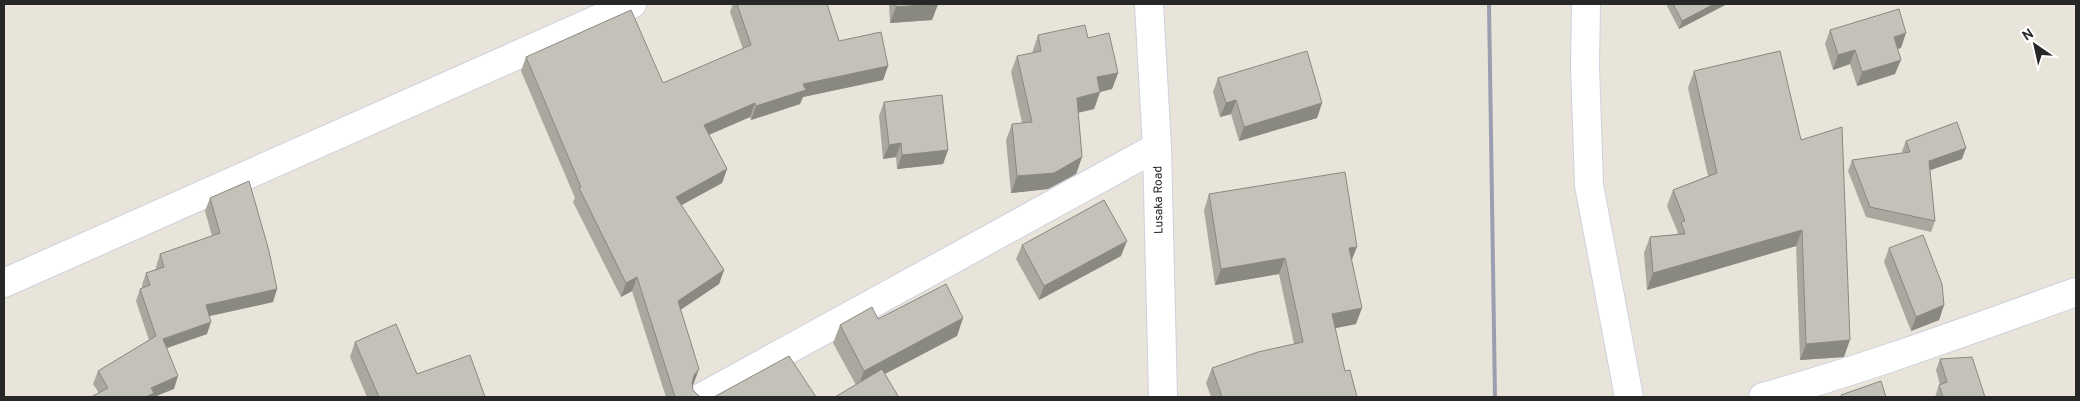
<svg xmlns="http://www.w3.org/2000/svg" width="2080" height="401" viewBox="0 0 2080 401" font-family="Overpass,sans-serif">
	<rect width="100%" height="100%" fill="#e8e4d9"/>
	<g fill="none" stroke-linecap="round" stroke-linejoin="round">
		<!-- street casing -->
		<g stroke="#cfd0df" stroke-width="30">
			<path id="street" d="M1586 4 1585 66 1589 185 1629 397
				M4 283 632 4
				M702 397 1157 147
				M1763 397C1869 368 1972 329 2076 292"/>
		</g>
		<!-- secondary casing -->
		<g stroke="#cfd0df" stroke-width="30">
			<path id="secondary" d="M1149 4 1157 147 1163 397"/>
		</g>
		<!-- street -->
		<use href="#street" stroke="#fff" stroke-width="28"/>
		<!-- secondary -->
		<use href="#secondary" stroke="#fff" stroke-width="28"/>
		<!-- rail -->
		<path stroke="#9d9db0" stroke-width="4" d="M1489 4 1495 397"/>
	</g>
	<!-- wall -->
	<path fill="#a9a79e" d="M733 4H827L839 41 888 66 883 80 803 97 800 104 751 120 750 117 709 135 727 169 722 183 681 205 724 270 719 284 680 309 694 383 692 386 693 390 699 396 702 397H666L632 291 621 297 573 202 575 198 521 71 526 57 663 83 743 49 730 12Z
		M889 4H938L932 20 890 23Z
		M1668 4H1727L1679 29 1667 6Z
		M1830 30 1901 48 1897 49 1895 74 1857 86 1850 64 1833 70 1825 44Z
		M1038 35 1088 38 1118 73 1112 89 1100 92 1094 109 1078 113 1082 157 1076 174 1048 189 1011 193 1006 140 1012 124 1022 123 1011 72 1017 56 1032 53Z
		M1780 51 1844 357 1800 360 1796 246 1647 290 1644 253 1650 237 1677 234 1678 233 1667 206 1673 190 1708 176 1688 88 1694 71Z
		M1218 78 1322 103 1317 118 1239 141 1231 114 1220 117 1213 92Z
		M884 102 948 150 943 164 897 169 896 157 883 159 879 116Z
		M1906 141 1962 159 1930 170 1935 221 1931 232 1866 217 1848 171 1852 160 1903 153 1902 151Z
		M1209 194 1352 261 1356 324 1335 328 1345 371 1357 397H1211L1206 383 1212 368 1294 344 1279 274 1215 285 1204 210Z
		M210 198 277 289 273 302 209 316 207 334 167 348 174 389 99 393 93 384 98 371 149 340 136 301 140 289 142 288V285L146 273 156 269V267L160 254 212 236 205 211Z
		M1022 245 1121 256 1039 300 1016 259Z
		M1889 248 1944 305 1939 320 1911 331 1884 262Z
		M963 318 957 336 885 374 856 385 833 343 840 325 878 319Z
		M355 342 417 374 485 397H367L350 357Z
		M1940 359 1985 397H1935L1939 385H1940L1936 370Z"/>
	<!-- shaded-wall -->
	<path fill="#898881" d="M938 4 932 20 890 23 896 7Z
		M1714 4H1727L1679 29 1682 21Z
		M1906 33 1901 48 1889 51 1894 37Z
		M1855 50 1850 64 1833 70 1838 55Z
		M1901 60 1895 74 1857 86 1862 72Z
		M888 66 883 80 803 97 800 104 751 120 756 106 803 84Z
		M1118 73 1112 89 1091 94 1097 77Z
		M1100 92 1094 109 1071 114 1077 98Z
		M1236 100 1231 114 1220 117 1226 103Z
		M755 103 750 117 699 139 704 125Z
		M1322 103 1317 118 1239 141 1244 127Z
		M901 143 896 157 883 159 889 145Z
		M1966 148 1962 159 1925 172 1929 161Z
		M948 150 943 164 897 169 902 155Z
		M1082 157 1076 174 1048 189 1011 193 1017 176Z
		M727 169 722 183 671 211 676 197Z
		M1802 230 1796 246 1647 290 1653 273Z
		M1127 241 1121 256 1039 300 1044 286Z
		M1357 247 1351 262 1349 248Z
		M1285 258 1279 274 1215 285 1221 269Z
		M724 270 719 284 673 315 678 301Z
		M637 277 632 291 621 297 626 283Z
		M277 289 273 302 201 318 206 305Z
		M1944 305 1939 320 1911 331 1916 317Z
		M1362 308 1356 324 1326 330 1332 314Z
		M963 318 957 336 858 388 864 371Z
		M211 322 207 334 158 351 163 339Z
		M1850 340 1844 357 1800 360 1806 344Z
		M699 369 694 383 688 389 694 375Z
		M178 376 174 389 154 397H146L151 388Z"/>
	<!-- building -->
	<path fill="#c4c2b8" stroke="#898881" d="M737 4H827L839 41 881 32 888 66 803 84 806 90 756 106 755 103 704 125 727 169 676 197 724 270 678 301 699 369 694 375 692 383 693 390 699 396 702 397H675L637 277 626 283 579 188 581 187 526 57 631 10 663 83 751 45Z
		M896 4H937L896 7Z
		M1673 4H1714L1682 21Z
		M1899 9 1906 33 1894 37 1901 60 1862 72 1855 50 1838 55 1830 30Z
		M1085 25 1088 38 1109 33 1118 73 1097 77 1100 92 1077 98 1082 157 1054 173 1017 176 1012 124 1032 122 1017 56 1041 51 1038 35Z
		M1307 51 1322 103 1244 127 1236 100 1226 103 1218 78Z
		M1780 51 1801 140 1842 127 1850 340 1806 344 1802 230 1653 273 1650 237 1685 234 1681 222 1685 221 1673 190 1717 173 1694 71Z
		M942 95 948 150 902 155 901 143 889 145 884 102Z
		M1957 122 1966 148 1929 161 1935 221 1870 207 1852 160 1910 152 1906 141Z
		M1345 172 1357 247 1349 248 1362 308 1332 314 1345 371 1350 370 1357 397H1222L1212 368 1258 352 1303 342 1285 258 1221 269 1209 194Z
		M249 181 269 251 277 289 206 305 211 322 163 339 178 376 151 388 154 393 146 397H91L108 388 98 371 156 336 140 289 150 285 146 273 164 267 160 254 220 233 210 198Z
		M1104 200 1127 241 1044 286 1022 245Z
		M1923 235 1942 284 1944 305 1916 317 1889 248Z
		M946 284 963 318 864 371 840 325 872 307 878 319Z
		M396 324 417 374 470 355 485 397H379L355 342Z
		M789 356 816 397H713H714Z
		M1972 357 1985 397H1943L1939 385 1947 382 1940 359Z
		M882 369 898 396 895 397H835Z
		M1881 381 1886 397H1842L1841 395Z"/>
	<g text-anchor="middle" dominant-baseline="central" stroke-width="4" stroke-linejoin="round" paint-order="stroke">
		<!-- street labels -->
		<g font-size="12" fill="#272727" stroke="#fff">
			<text transform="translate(1159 200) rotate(-91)">Lusaka Road</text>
		</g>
	</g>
	<!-- border -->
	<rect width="2080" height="401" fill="none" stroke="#272727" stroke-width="10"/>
	<!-- north arrow -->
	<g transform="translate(2035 45) rotate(326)" stroke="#ffffff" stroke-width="4" paint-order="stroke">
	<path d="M0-4L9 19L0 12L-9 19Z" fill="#272727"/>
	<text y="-8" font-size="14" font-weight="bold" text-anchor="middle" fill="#272727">N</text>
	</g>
</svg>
